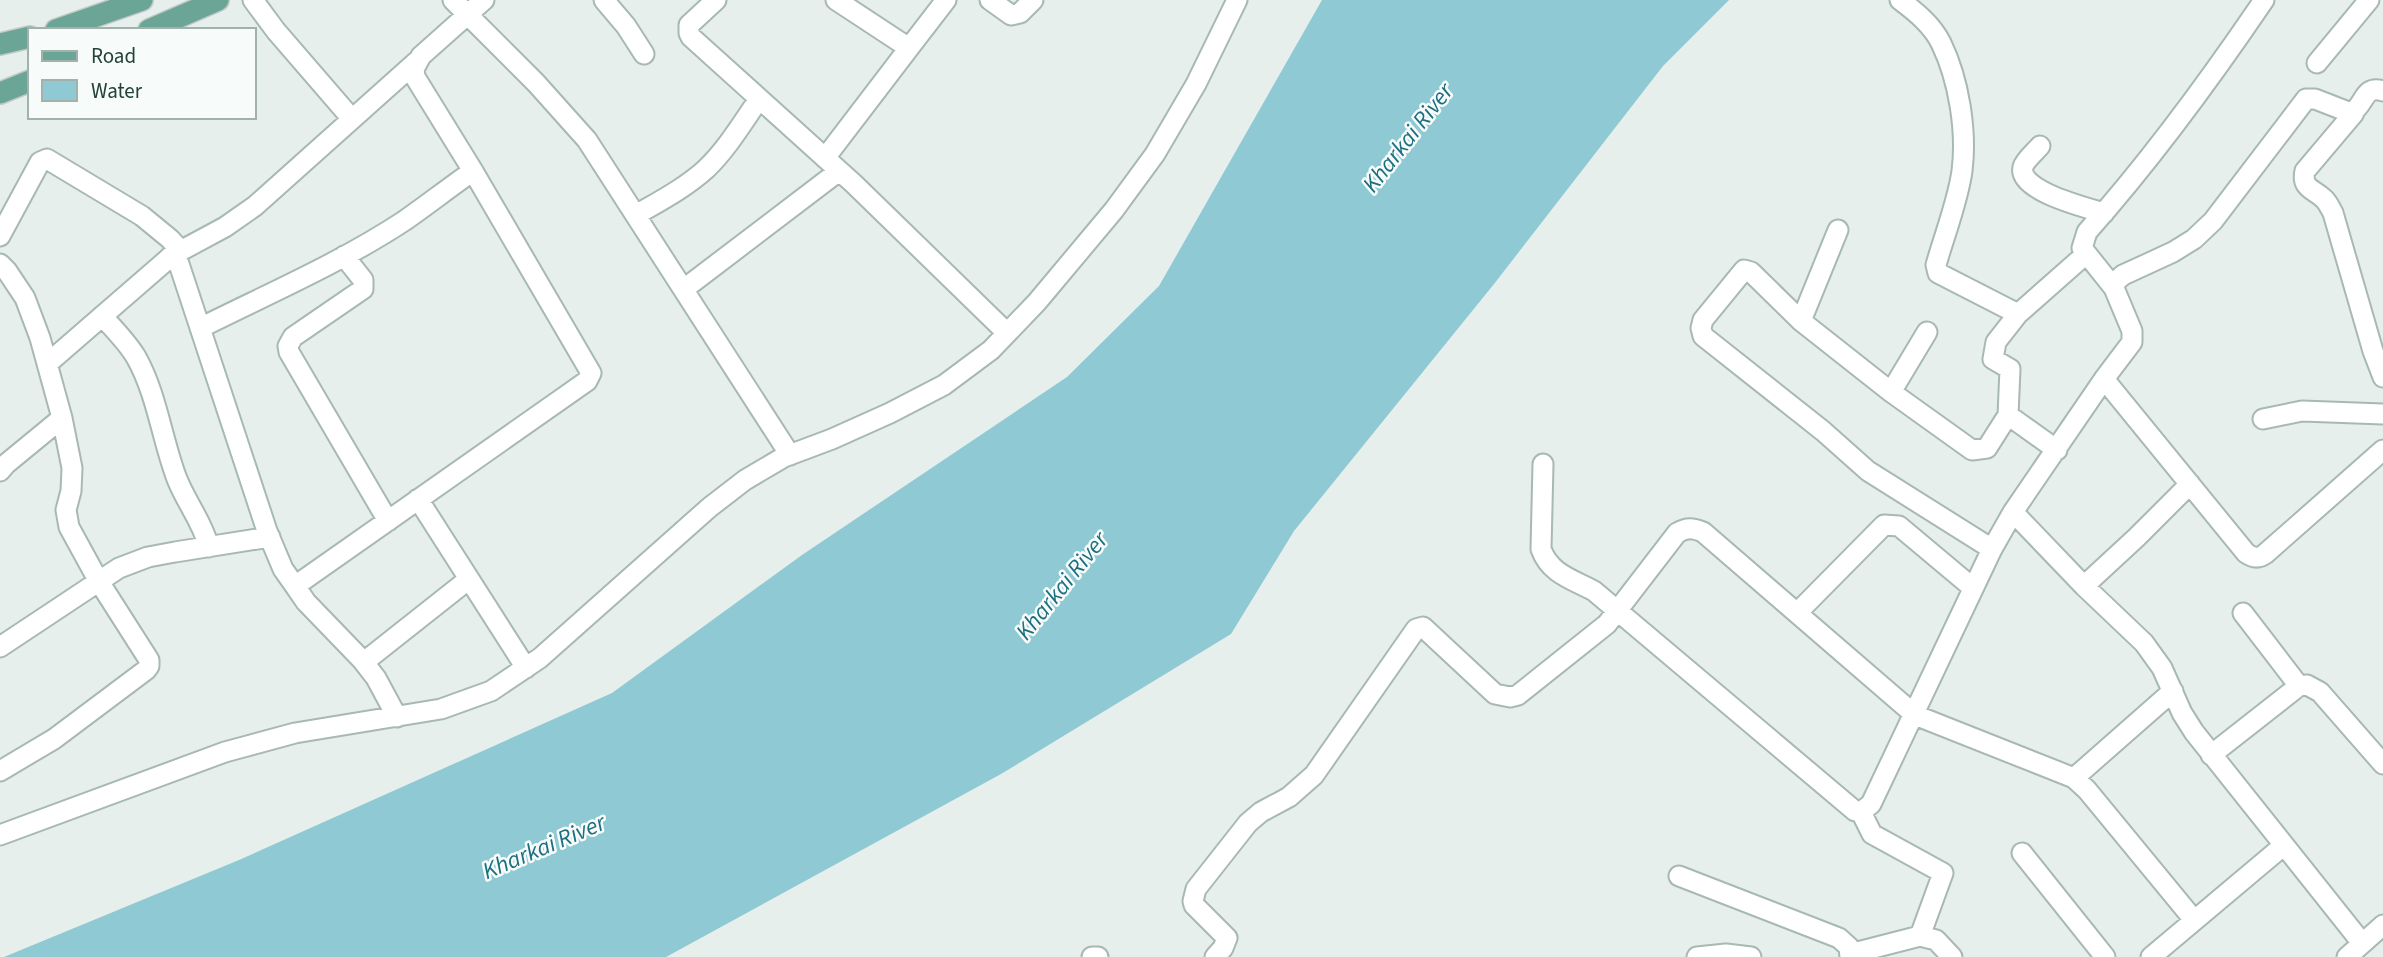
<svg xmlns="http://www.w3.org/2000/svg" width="2383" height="957" viewBox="0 0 2383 957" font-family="'Source Sans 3',sans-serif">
	<rect width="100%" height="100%" fill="#e6efeb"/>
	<!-- water -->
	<path fill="#8ec9d4" d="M1322 0H1729L1663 66 1494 284 1294 531 1231 634 1001 774 666 957H4L239 860 612 693 802 555 1067 377 1159 286Z"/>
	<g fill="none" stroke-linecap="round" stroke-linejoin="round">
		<!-- minor casing -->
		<g stroke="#a8b8b2" stroke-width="23">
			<path id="minor" d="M253 0 276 31 352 119
				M453 0 536 83 587 140 790 455
				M604 0 626 26 644 54
				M716 0 689 25V33L691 37 854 184 1007 333
				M990 0 1011 15 1020 13 1033 0
				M1900 0C1916 12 1932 25 1941 43 1959 80 1967 131 1962 171 1958 201 1944 236 1936 265L1938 273 2018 314
				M909 48 946 0
				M2317 63 2369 0
				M2354 113 2305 171C2301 188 2313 189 2323 198 2328 202 2330 208 2333 213L2373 351 2383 377
				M2040 146C2035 152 2025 160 2023 167 2017 191 2088 208 2104 213
				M825 158 909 48 836 0
				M636 215C660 201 685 188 706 169 727 149 743 122 759 99
				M0 236 40 162 47 159 142 216 170 239 181 251
				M171 256 225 227 255 206 416 62
				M344 256 363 280V289L293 337 288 346 289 352 388 521
				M0 264 7 271 25 298 40 338 62 418 72 468 71 491 66 510 69 527 98 580 149 660V666L146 670 54 739 0 771
				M2114 288 2082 248 2087 232C2152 159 2209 81 2264 0
				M684 289 839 171
				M102 316C114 329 127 342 136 357 157 394 162 440 177 479 187 504 202 521 209 547
				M1801 321 1838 230
				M200 328C268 294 340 263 404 221 427 205 450 187 473 171
				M47 364 168 259 171 256 175 257 179 264 267 531 283 569 295 586 306 602 362 660 376 678 397 717
				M2104 379 2246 553C2253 558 2258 559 2265 554L2383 450
				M1891 392 1927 332
				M2263 419 2302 411 2383 414
				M2057 450 2008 415 2010 369 1993 359 1996 342 2018 314 2086 254
				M1543 464 1541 549C1550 574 1572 579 1594 591L1855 811 1861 812 1871 804 1992 549 2013 512 2104 379 2132 342V331L2114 288 2115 282 2123 275 2173 252 2194 239 2213 221 2306 99H2315L2351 113C2365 106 2363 84 2383 91
				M0 471 6 464 62 418
				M418 499 526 668
				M2013 512 2084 586 2144 643 2162 668 2182 713 2194 732 2362 943
				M1992 549 1868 471 1823 431 1703 336 1701 328 1703 320 1744 270 1751 272 1801 321 1891 392 1972 450 1987 448 2008 415
				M295 586 587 381 591 373 473 171 415 77 414 69 421 56 484 0
				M2084 586 2137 537 2190 484
				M1797 613 1884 525 1899 526 1973 588
				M2243 613 2299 686
				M0 647 119 568 148 557 175 552 270 537
				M364 662 469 579
				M2211 755 2299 686 2307 685 2320 692 2383 764
				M2074 778 2173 691
				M1861 812 1872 834 1943 873 1920 936
				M0 835 225 752 295 733 441 709 491 691 540 658 710 507 745 480 784 457 832 439 890 413 944 385 991 350 1037 302 1114 210 1155 154 1196 84 1237 0
				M2022 853 2105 957
				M1679 876 1839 938 1849 947 1850 957
				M1850 954 1920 936 1936 940 1952 957
				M1092 957H1098
				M1215 957 1223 948 1227 938 1194 905 1193 901 1196 889 1248 823 1261 812 1289 797 1314 775 1416 629 1423 627 1495 694 1510 697 1518 695 1607 624 1677 533C1687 527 1693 528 1703 532L1915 715 2074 778 2087 790 2194 920
				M1697 957 1726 954 1751 957
				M2151 957 2283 846
				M2347 957 2383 925"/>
		</g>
		<!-- major casing -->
		<g stroke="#c2cac8" stroke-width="24">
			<path id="major" d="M56 30 142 0
				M149 30 218 0
				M0 44 30 37
				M0 93 30 81"/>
		</g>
		<!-- minor -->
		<use href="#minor" stroke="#fff" stroke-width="19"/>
		<!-- major -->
		<use href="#major" stroke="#6aa596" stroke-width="21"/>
	</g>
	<g text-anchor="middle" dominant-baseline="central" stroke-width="5" stroke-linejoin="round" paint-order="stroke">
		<!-- water labels -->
		<g font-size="24" font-style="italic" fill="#1c6f80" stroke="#f7fbf9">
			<text transform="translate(1408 138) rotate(-52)">Kharkai River</text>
			<text transform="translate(1062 586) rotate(-51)">Kharkai River</text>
			<text transform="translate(544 847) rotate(-23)">Kharkai River</text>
		</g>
	</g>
	<!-- legend -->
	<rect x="28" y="28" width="228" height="91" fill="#f7fbf9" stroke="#a3b1ad" stroke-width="2"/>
	<rect x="42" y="51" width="35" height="10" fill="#6aa596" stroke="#a3b1ad" stroke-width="2"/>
	<text x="91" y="63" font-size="21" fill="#24423a">Road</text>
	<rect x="42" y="80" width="35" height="21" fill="#8ec9d4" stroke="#a3b1ad" stroke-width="2"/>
	<text x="91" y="98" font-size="21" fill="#24423a">Water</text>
</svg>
